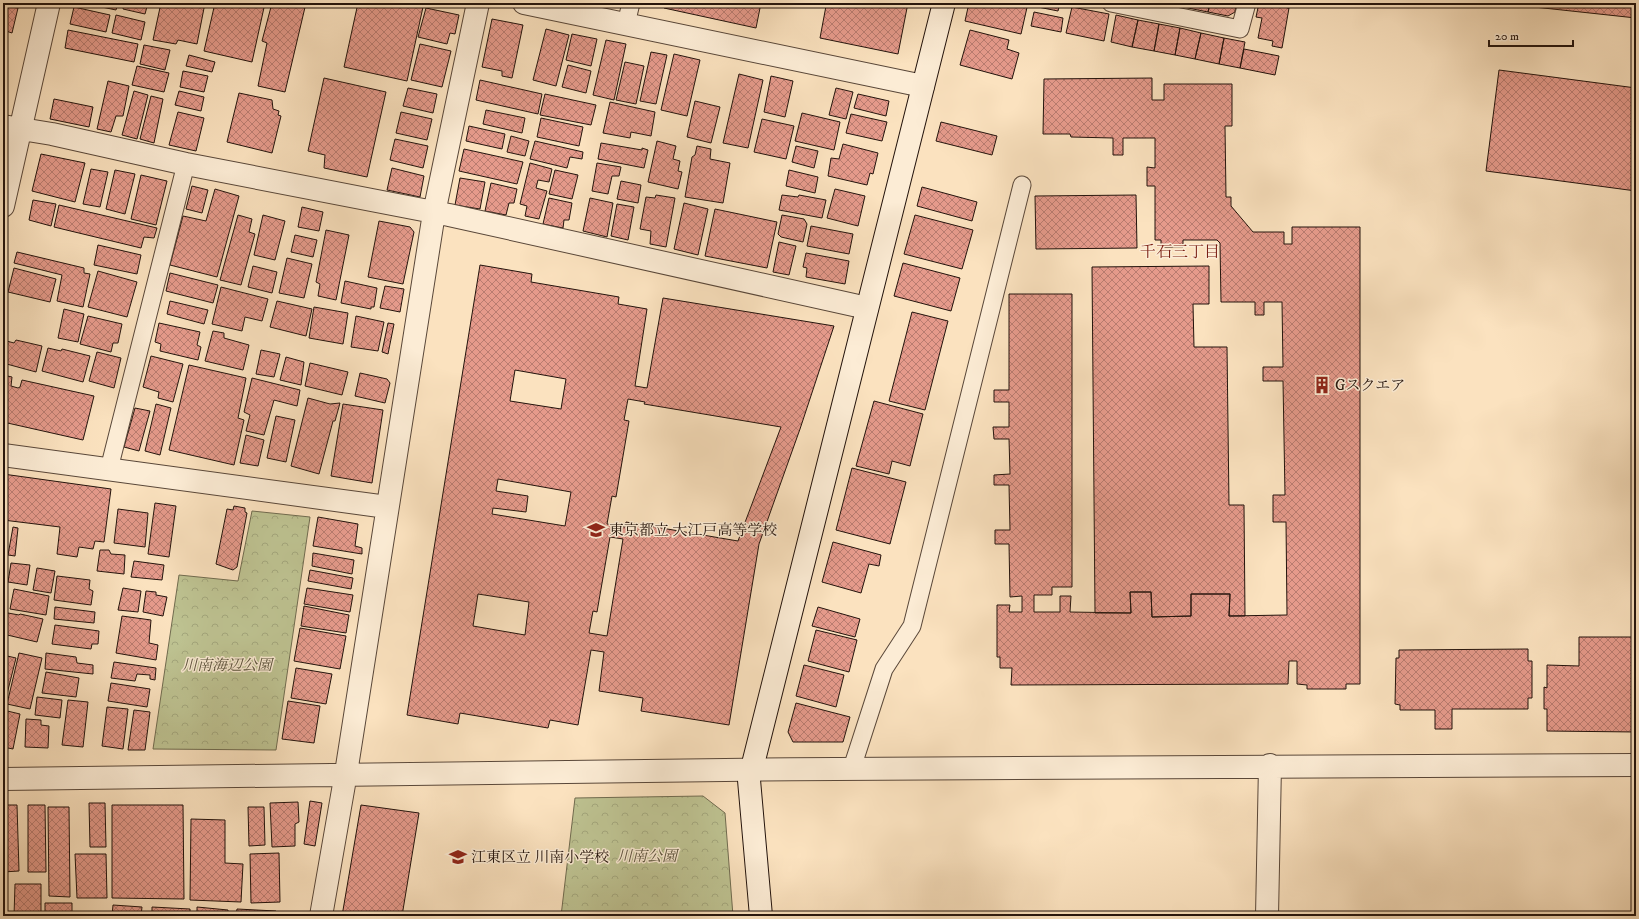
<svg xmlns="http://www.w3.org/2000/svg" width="1639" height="919" viewBox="0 0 1639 919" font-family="'IM FELL DW Pica','Noto Serif JP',serif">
	<defs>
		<pattern id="forest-crowns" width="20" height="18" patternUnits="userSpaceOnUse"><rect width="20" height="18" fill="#bec392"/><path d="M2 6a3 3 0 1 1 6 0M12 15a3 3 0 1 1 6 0" fill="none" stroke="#a3a77d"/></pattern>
		<pattern id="building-cross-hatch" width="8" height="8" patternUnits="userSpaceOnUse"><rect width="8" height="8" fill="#e59a8b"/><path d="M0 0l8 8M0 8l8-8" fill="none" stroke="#b97c70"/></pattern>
	</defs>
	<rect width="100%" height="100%" fill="#fbe2bf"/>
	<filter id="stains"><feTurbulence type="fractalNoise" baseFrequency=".005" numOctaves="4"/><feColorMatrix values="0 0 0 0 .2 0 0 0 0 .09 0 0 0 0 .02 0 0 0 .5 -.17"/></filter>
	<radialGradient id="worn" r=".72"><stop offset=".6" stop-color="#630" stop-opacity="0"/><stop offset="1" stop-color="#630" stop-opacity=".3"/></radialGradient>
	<!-- forest -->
	<path fill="url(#forest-crowns)" stroke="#706b4f" d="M252 511 310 517 276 750 153 749 179 575 238 581Z
		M703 796 725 813 733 916H561L575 798Z"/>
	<!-- building -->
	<path fill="url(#building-cross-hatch)" stroke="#23130c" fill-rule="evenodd" d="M83 3H118L116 10Z
		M124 3H148L145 14 123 9Z
		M161 3H205L197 44 178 40 176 44 153 40Z
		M215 3H265L252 62 204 51Z
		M272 3H306L285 92 258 86 267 43 262 41Z
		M358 3H404L423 7 407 81 344 67Z
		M665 3H761L756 28 664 8Z
		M817 3H908L898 54 820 38 826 6 817 4Z
		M969 3H1028L1021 34 965 21Z
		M1034 3H1060L1058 11 1033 6Z
		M1178 3H1210L1208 12 1178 6Z
		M1210 3H1236L1235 12 1228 16 1208 12Z
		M1259 3 1289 8 1282 48 1272 46 1273 41 1258 38 1262 18 1256 17Z
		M1262 3H1291L1289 8Z
		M1497 3H1636V18Z
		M3 4 18 8 12 33 3 30Z
		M74 7 110 15 106 32 70 24Z
		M1072 7 1109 14 1104 41 1066 33Z
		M426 8 459 15 455 34 450 33 447 44 418 37Z
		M1034 12 1063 18 1061 32 1031 26Z
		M116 15 145 22 141 40 112 33Z
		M1116 15 1138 20 1132 47 1111 42Z
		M492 19 523 25 512 78 502 76V71L482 67Z
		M1138 20 1159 24 1154 51 1132 47Z
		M1159 24 1180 28 1175 55 1154 51Z
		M1180 28 1201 33 1195 59 1175 55Z
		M546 29 569 35 556 86 533 80Z
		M68 30 138 44 134 62 65 48Z
		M970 30 1009 40 1007 49 1019 53 1012 79 960 65Z
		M1201 33 1224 38 1219 64 1195 59Z
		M572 34 597 39 591 66 566 60Z
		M3 36 7 37 3 55Z
		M1224 38 1245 42 1240 68 1219 64Z
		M606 40 626 44 614 100 593 95Z
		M420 44 451 51 442 87 411 80Z
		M144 45 170 50 165 70 140 64Z
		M1244 49 1279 56 1275 75 1240 68Z
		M651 52 667 55 656 104 640 101Z
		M674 54 700 60 687 116 661 110Z
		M189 55 215 62 212 72 186 66Z
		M625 62 644 66 636 104 616 100Z
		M568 65 591 71 586 93 562 87Z
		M137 66 169 73 164 92 132 85Z
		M1499 70 1636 88V191L1486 171Z
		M183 71 208 76 204 92 180 87Z
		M739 74 763 80 748 148 723 143Z
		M771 76 793 81 785 117 764 112Z
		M324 78 386 92 367 177 324 168 325 155 308 151Z
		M1152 78V100H1164V84H1232V126H1225L1226 197H1231V206L1253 232H1284V244H1292V227H1360V684H1346V689H1307V685L1297 684V661H1289L1288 684 1011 685 1012 668H1000V657H997V605H1010L1009 612H1022V596L1010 597 1009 544H995V530H1010L1009 485H994V475L1010 474 1009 439H994L993 427H1009V402H994V390H1009V294H1072V587H1052V595H1034V612H1060V596H1071L1070 612 1131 613 1130 592H1151L1152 617 1191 616V594H1230L1229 616 1287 615 1286 522H1273V495H1285L1283 381H1263V367H1283L1282 302H1264V315H1255V302H1221L1220 243 1217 240H1183V247H1161V240H1155V186H1147V167L1155 168V138H1123V155H1113V138L1071 137 1070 134H1043L1044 79Z
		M480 80 542 94 538 114 476 100Z
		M108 81 129 86 123 116H116L111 132 97 129Z
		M408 88 437 94 433 113 403 106Z
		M836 88 853 92 846 119 829 115Z
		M134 91 148 95 137 139 122 135Z
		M179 91 204 97 201 111 175 105Z
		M239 93 272 100 273 109 279 111 278 115 281 116 272 153 227 142Z
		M545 94 596 105 591 125 540 115Z
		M858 94 889 101 886 116 854 108Z
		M151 96 163 99 154 143 140 139Z
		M54 99 93 107 89 127 50 119Z
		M695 101 720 107 711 143 687 137Z
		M610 102 655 112 651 136 631 132 630 138 603 133Z
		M486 110 525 118 522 133 483 124Z
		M178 112 204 118 196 151 169 145Z
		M401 112 432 119 427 140 396 133Z
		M802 113 840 122 834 150 795 141Z
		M851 114 887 122 882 141 846 133Z
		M541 118 583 127 579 146 537 137Z
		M762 119 794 126 786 159 754 152Z
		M941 122 997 136 992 155 936 141Z
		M469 126 505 134 502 149 466 141Z
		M511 136 529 141 525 156 507 152Z
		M395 139 428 146 423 168 390 160Z
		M535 141 583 152 582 159 570 157 567 168 530 159Z
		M657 141 676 146 673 159 680 161 678 171 682 172 678 189 648 182Z
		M601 143 642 150V148L648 150 644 168 598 159Z
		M843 144 878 153 873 174 870 173 867 185 828 176 831 158 839 159Z
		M697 146 711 149 710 159 730 163 723 203 685 197 692 157 695 155Z
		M796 146 818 151 814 168 792 162Z
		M464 149 523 162 517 184 459 171Z
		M41 154 85 163 75 202 32 191Z
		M530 163 552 169 549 182 538 180 536 188 547 191 539 219 525 216 527 206 520 204Z
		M597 163 621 167 619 176H612L608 194 592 191Z
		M392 168 424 176 420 197 387 190Z
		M91 169 108 172 100 207 83 204Z
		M115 170 135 174 125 214 106 209Z
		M555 170 578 175 572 199 549 194Z
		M789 170 818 177 815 193 786 186Z
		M141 175 167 181 156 225 131 219Z
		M460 178 485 182 480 209 455 205Z
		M621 181 641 185 638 203 617 199Z
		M491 183 517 189 514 203H509L506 215 485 211Z
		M192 186 208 190 202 213 186 209Z
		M922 187 977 202 972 221 917 206Z
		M215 189 239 196 217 277 170 265 183 216 206 221Z
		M835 189 865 196 858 226 827 218Z
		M656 195 675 198 666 247 650 244 651 231 640 229 646 197 655 198Z
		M782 195 798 197 799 195 826 200 822 218 779 210Z
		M1136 195 1137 248 1036 249 1035 196Z
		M549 198 572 203 569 220H564L563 228 543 224Z
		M590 198 613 203 607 237 583 231Z
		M33 200 56 204 51 226 29 220Z
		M684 203 708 209 698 255 674 249Z
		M617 204 634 207 628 240 611 236Z
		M59 205 157 228 154 238 144 237 141 248 54 227Z
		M302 207 323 212 319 231 298 227Z
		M715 209 777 222 767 268 705 256Z
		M238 215 252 219 249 232 255 234 241 285 220 280Z
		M263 215 285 221 275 260 254 255Z
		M782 215 804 219 807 224 803 242 781 237 778 234Z
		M915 215 973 230 962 269 904 254Z
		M379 221 410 227 414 232 403 284 368 277Z
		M811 226 853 234 849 254 807 246Z
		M326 230 349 235 336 300 318 296 320 284 316 282Z
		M295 235 317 240 313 257 291 252Z
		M779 242 796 246 789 275 773 272Z
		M98 245 141 255 137 274 94 265Z
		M17 252 84 268V273L90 274 83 307 57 301 62 275 14 263Z
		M806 253 849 261 845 284 806 277 807 268 803 267Z
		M287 258 312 264 304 298 279 293Z
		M903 263 960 278 951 311 894 296Z
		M480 265 532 274 531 282 619 297 618 304 647 309 635 386 647 388 663 298 834 326 800 429 759 544 729 725 641 711 643 698 599 691 604 652 591 650 578 725 550 720 548 728 460 713 458 724 407 715ZM515 370 566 379 561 409 510 401ZM628 399 645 402 644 404 781 427 738 541 626 522 625 527 607 524 612 496 616 497 629 421 624 420ZM498 479 571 492 565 526 492 514 493 508 526 512 528 496 496 491ZM610 537 623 539 607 636 589 633 593 611 597 612ZM478 594 529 602 525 635 473 626Z
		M253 266 277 272 272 293 248 287Z
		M1209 266V304H1193L1194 347H1227L1229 505H1244L1245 616H1229L1230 594H1191V616L1152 617 1151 592H1130L1131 613H1095L1092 267Z
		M14 268 56 279 50 302 8 292Z
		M98 271 137 282 127 317 88 307Z
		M170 273 218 285 213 303 166 291Z
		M345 281 377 288 374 307H371V309L341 303Z
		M385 286 404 289 400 312 380 308Z
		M221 287 268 299 262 321 245 317 242 331 212 324Z
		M170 301 208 310 204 324 167 314Z
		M277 301 312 309 306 336 270 327Z
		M314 307 348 313 343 344 309 338Z
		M64 309 84 314 78 342 58 338Z
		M912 312 948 321 925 410 889 401Z
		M88 316 122 324 118 343H113L111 352 80 344Z
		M356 316 384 322 378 351 351 347Z
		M159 323 200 332 197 345 201 347 198 360 160 351 161 344 155 342Z
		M388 323 394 324 388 354 382 352Z
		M213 331 224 333V338L249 345 243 370 205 361Z
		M3 340 14 343 16 340 42 346 36 372 3 363Z
		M48 348 61 351 62 349 90 356 83 382 42 371Z
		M261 350 280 354 274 377 256 374Z
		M97 352 121 358 114 388 89 381Z
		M151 356 183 364 173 402 158 398 159 392 143 387Z
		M286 357 304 362 301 385 280 380Z
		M310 363 348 372 342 395 305 386Z
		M189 365 246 378 238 418 244 420 234 465 169 450Z
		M360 373 387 379 390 383 385 403 355 396Z
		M3 375 12 377 11 386 18 388 20 387 22 380 94 396 83 440 3 422Z
		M252 378 300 390 297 406 274 400 264 435 246 431 250 415 244 412Z
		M308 398 330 404 340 403 335 421H333L319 474 291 466Z
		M874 401 923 414 910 466 892 461 889 474 856 466Z
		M156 404 171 408 160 455 145 451Z
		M343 404 383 410 372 483 331 476Z
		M135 408 150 411 139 451 124 447Z
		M276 416 295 420 286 462 267 458Z
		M246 435 264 440 258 466 240 463Z
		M852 468 906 482 890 544 836 530Z
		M3 474 111 489 104 542 95 541 93 549 79 547 77 557 57 554 60 527 3 520Z
		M155 503 176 506 169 557 148 554Z
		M234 506 245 508V512L247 513 237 567 233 570 216 564 227 509 233 510Z
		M118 509 148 513 145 547 114 543Z
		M318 517 358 524 355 546 362 548V554L313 546Z
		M13 527 18 528 15 556 8 555Z
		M833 542 881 555 879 566 869 564 861 593 822 582Z
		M100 550H109L111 554 125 555 124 574 97 571Z
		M313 553 354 560 352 574 312 566Z
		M134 561 164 565 162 580 131 577Z
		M11 563 30 565 27 585 8 582Z
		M37 568 55 571 51 593 33 590Z
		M310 570 353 578 351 589 308 581Z
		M57 576 90 580 89 589 93 591 91 605 54 600Z
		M123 588 141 591 138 612 118 610Z
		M307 588 353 595 350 612 304 604Z
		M14 589 49 596 46 615 10 609Z
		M146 591 156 592V595L167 597 163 616 143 612Z
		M304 606 349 615 346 633 301 626Z
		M55 607 95 612 94 623 54 619Z
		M818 607 860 619 855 637 812 626Z
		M8 613 19 615 20 614 43 619 37 642 3 634Z
		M122 616 151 620 149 643 158 645 156 660 116 653Z
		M55 625 99 631 98 644H92L91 649 52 644Z
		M300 628 346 636 340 669 294 661Z
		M816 630 857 640 849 672 808 661Z
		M1579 637H1636V732L1547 731V709H1544V687L1547 688V665L1579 666Z
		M1528 649V661H1532V698H1528V709H1452V729H1435V710H1400V705L1395 704 1396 658H1399V650Z
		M19 653 42 658 30 709 7 704Z
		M46 653 76 657 77 663 93 665V674L45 669Z
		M3 655 16 658 5 702H3Z
		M114 662 156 668 155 680 150 679V675L137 674 135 681 111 678Z
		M804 665 844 675 836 707 796 696Z
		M296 668 332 674 326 704 291 698Z
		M46 672 79 678 76 697 42 693Z
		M111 683 150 689 147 707 108 701Z
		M37 697 62 700 60 718 35 715Z
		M68 700 88 702 83 747 62 745Z
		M288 701 320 706 314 743 282 739Z
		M796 703 850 717 843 742H793L788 732Z
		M107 707 128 709 123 749 102 746Z
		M3 710 20 714 13 749 3 747Z
		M134 710 150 712 145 750H128Z
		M26 719 41 720V725L49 726 48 748 25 747Z
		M310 801 322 803 315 846 304 844Z
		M298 802 299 822 295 824V846L272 847 270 803Z
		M89 803H105L106 847H90Z
		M3 805H17L19 871 3 872Z
		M28 805H45L46 872H28Z
		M112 805H183L184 899 112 898Z
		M361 805 419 813 402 916H342Z
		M48 807H69L70 897 49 896Z
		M248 807H264L265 845 249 846Z
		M191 819 225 820V863L243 864 241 902 190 900Z
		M279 853 280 902 251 903 250 854Z
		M75 854H106L107 898H77Z
		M3 883H5L6 916H3Z
		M15 884H41V916H14Z
		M45 903H72V916H45Z
		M113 905 142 907 141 916H112Z
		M152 907 190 909V916H152Z
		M197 907 228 910V916H197Z
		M237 909 276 911 275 916H236Z
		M281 912H301V916H281Z"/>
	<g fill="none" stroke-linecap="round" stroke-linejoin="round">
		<!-- lane casing -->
		<g stroke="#594739" stroke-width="19">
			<path id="lane" d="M1111 3 1240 29 1247 3
				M626 24 631 3
				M109 469 186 164
				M852 768 884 669 912 626 1022 185"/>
		</g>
		<!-- street casing -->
		<g stroke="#594739" stroke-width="24">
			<path id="street" d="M524 3 923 86
				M3 126 52 134 186 164 449 215 867 308
				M3 206 49 3
				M3 455 387 507
				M3 779C547 770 1092 766 1636 765
				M321 916 346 773 434 213 478 3
				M1267 916 1270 765"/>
		</g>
		<!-- secondary casing -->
		<g stroke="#23130c" stroke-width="24">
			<path id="secondary" d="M761 916 749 780 944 3"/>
		</g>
		<!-- lane -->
		<use href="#lane" stroke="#fcecd5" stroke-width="17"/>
		<!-- street -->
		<use href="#street" stroke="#fcecd5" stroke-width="22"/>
		<!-- secondary -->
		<use href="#secondary" stroke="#fcecd5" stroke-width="22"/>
	</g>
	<!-- icons -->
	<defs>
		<g id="building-bare" transform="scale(1.38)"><path d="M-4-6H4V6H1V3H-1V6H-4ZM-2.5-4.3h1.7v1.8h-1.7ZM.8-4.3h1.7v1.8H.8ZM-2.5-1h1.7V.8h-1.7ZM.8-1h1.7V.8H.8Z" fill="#8f2418" stroke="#fcecd5" stroke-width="2.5" paint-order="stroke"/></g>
		<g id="school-bare" transform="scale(1.38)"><path d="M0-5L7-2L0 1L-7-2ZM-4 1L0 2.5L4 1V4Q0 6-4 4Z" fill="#8f2418" stroke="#fcecd5" stroke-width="2.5" paint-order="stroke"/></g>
	</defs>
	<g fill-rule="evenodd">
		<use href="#building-bare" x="1322" y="385"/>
		<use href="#school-bare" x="596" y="530"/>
		<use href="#school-bare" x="458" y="857"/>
	</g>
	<g text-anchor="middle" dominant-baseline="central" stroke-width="3" stroke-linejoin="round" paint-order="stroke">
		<!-- poi labels -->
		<g font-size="15" fill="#23130c" stroke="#fcecd5" text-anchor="start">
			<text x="1335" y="385">Gスクエア</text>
			<text x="609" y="530">東京都立 大江戸高等学校</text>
			<text x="471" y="857">江東区立 川南小学校</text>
		</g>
		<!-- park labels -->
		<g font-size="15" font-style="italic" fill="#59513b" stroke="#fcecd5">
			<text x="227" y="665">川南海辺公園</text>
			<text x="647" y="856">川南公園</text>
		</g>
		<!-- neighbourhood labels -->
		<g font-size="16" fill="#7a1f14" stroke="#fcecd5">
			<text x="1180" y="252">千石三丁目</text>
		</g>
	</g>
	<!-- margin -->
	<rect width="1639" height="919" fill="none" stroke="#fbe2bf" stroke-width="16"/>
	<rect x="4" y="4" width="1631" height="911" fill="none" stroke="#23130c" stroke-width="2"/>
	<rect x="8" y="8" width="1623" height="903" fill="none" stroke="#23130c"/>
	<!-- scale -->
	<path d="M1489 40v6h84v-6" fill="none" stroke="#23130c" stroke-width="2"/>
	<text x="1495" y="40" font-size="12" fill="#23130c" stroke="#fcecd5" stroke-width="3" paint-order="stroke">20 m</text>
	<rect width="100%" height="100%" filter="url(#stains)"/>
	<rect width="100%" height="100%" fill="url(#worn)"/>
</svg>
